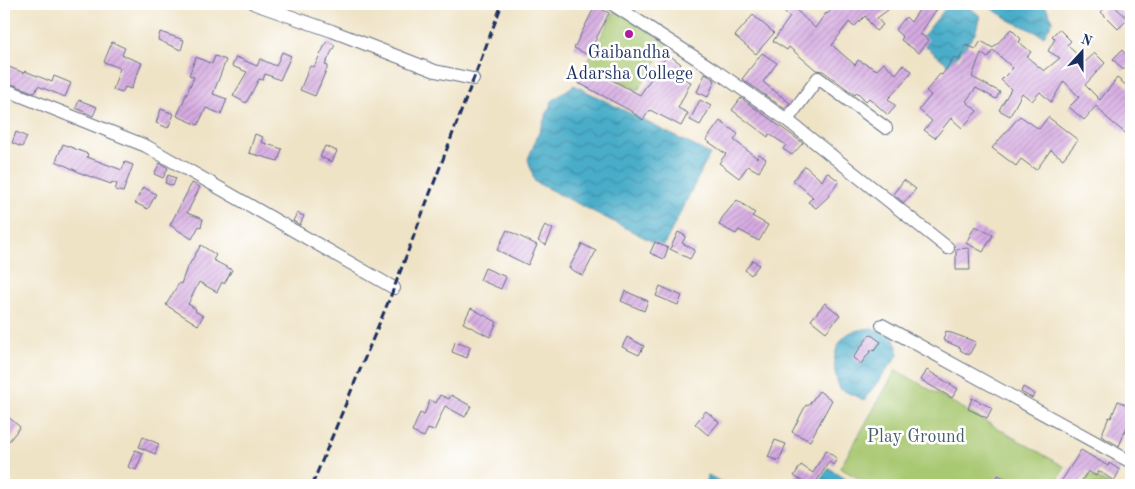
<svg xmlns="http://www.w3.org/2000/svg" width="1135" height="489" viewBox="0 0 1135 489" font-family="'Old Standard TT',serif">
	<defs>
		<pattern id="water-waves" width="16" height="10" patternUnits="userSpaceOnUse" patternTransform="scale(1.25)"><rect width="16" height="10" fill="#4aadc9"/><path d="M0 5q4-4 8 0t8 0" fill="none" stroke="#3d8da6"/></pattern>
		<pattern id="building-hatch" width="6" height="6" patternUnits="userSpaceOnUse" patternTransform="scale(1.25)"><rect width="6" height="6" fill="#d6aae1"/><path d="M-1 1l2-2M0 6l6-6M5 7l2-2" fill="none" stroke="#ad8bba"/></pattern>
	</defs>
	<rect width="100%" height="100%" fill="#fff"/>
	<filter id="ink" filterUnits="userSpaceOnUse"><feTurbulence type="fractalNoise" baseFrequency=".02" numOctaves="2"/><feDisplacementMap in="SourceGraphic" scale="10" xChannelSelector="R" yChannelSelector="G"/><feConvolveMatrix kernelMatrix="1 2 1 2 8 2 1 2 1" color-interpolation-filters="sRGB"/></filter>
	<filter id="wash" filterUnits="userSpaceOnUse"><feTurbulence type="fractalNoise" baseFrequency=".0096" numOctaves="4" result="noise"/><feDisplacementMap in="SourceGraphic" scale="20" xChannelSelector="R" yChannelSelector="G"/><feGaussianBlur stdDeviation="1.12" result="paint"/><feColorMatrix in="noise" values="0 0 0 0 0 0 0 0 0 0 0 0 0 0 0 0 0 1.4 0 .05"/><feComposite in="paint" operator="in"/></filter>
	<g filter="url(#wash)">
		<rect width="100%" height="100%" fill="#efe3c6"/>
		<!-- green -->
		<path fill="#a8c871" stroke="#627c68" d="M615 10 668 43 638 90 587 63Z
			M896 370 1065 467 1055 485H870L840 468Z
			M1089 475 1112 485H1083Z"/>
		<!-- water -->
		<path fill="url(#water-waves)" stroke="#326e94" d="M949 4H966L980 16 975 34 950 66 919 41Z
			M985 4H1044L1053 20 1044 36 1009 20Z
			M574 85 710 154 663 247 535 182 528 159 552 101Z
			M871 328C890 333 896 333 898 355L864 400 840 389C832 370 830 344 851 332 857 330 865 329 871 328Z
			M829 468 855 485H816Z
			M708 475 727 485H704Z"/>
		<g id="blocks">
			<!-- building -->
			<path fill="url(#building-hatch)" d="M773 4H797L794 8 815 28 826 13 827 14 838 4H883L888 10 877 18 883 25 876 31 865 16 854 27 849 22 832 45 855 65 858 60 877 70 884 63 896 74 903 65 912 71 903 83 888 99 896 106 888 115 869 98 866 101 857 92 855 95 823 71 816 70 789 47 787 50 773 41 790 17Z
				M923 4H929L937 9 920 34 929 40 919 53 901 40 903 37 895 30 906 17 911 22Z
				M1109 4H1112L1128 19 1118 29 1101 12Z
				M595 6 609 13 588 55 574 48Z
				M753 15 774 33 756 54 735 36Z
				M1011 29 1021 39 1019 42 1031 52 1027 57 1044 71 1060 58 1048 51 1055 39 1052 36 1059 29 1071 41 1067 45 1085 62 1095 53 1105 63 1085 85 1100 100 1117 78 1131 89V126L1125 133 1107 118 1096 106 1084 120 1069 107 1079 97 1064 81 1051 102 1040 92 1032 101 1022 93 1010 116 999 110 1011 89 1001 80 1013 68 993 50 988 58 981 53 972 77 1000 92 996 99 976 88 966 101 977 111 962 128 951 118 935 138 924 130 932 121 919 110 931 95 926 91 940 74 942 75 954 57 959 60 966 45 976 49 981 41 993 48Z
				M160 32 184 40 181 50 158 40Z
				M327 41 335 45 325 65 328 66 315 96 300 90 310 66 314 67Z
				M112 42 125 48 122 55 142 63 131 89 125 87 122 93 113 90 120 68 104 62Z
				M1122 50 1131 60V62L1123 70 1113 59Z
				M282 52 291 56 280 80 265 74 263 80 259 79 246 103 233 96 247 72 232 66 236 57 257 66 260 59 276 66Z
				M762 53 777 63 763 82 790 103 785 109 742 79Z
				M668 54 681 64 673 74 691 82 678 108 688 113 681 126 650 110 643 120 629 110 577 82 586 66 640 95Z
				M215 56 226 60 213 94 227 99 221 114 206 108 198 125 177 116 194 77 189 75 196 57 212 64Z
				M4 65 24 73 25 71 52 82 54 76 71 83 65 97 38 86 35 93 4 81Z
				M705 74 715 80 708 97 697 92Z
				M741 98 803 143 792 155 783 149 786 145 769 134 768 137 732 110Z
				M79 100 97 107 93 116 76 108Z
				M700 100 711 106 700 125 690 120Z
				M161 109 174 114 168 128 156 123Z
				M1020 116 1039 129 1048 117 1078 140 1063 159 1051 150 1036 170 1021 159 1016 166 992 148Z
				M720 121 738 134 734 140 757 158 759 154 766 159 759 172 748 166 739 178 719 163 726 154 706 140Z
				M16 132 27 137 22 147 12 143Z
				M255 134 263 137 261 142 282 149 278 161 249 153Z
				M63 144 88 154 87 157 122 170 125 162 133 165 123 192 115 190 117 184 112 182 111 184 83 174 56 161Z
				M325 146 337 151 332 162 320 157Z
				M160 163 168 168 163 178 154 174Z
				M805 166 822 181 827 172 839 181 828 197 816 208 808 202 813 197 793 180Z
				M168 175 176 178 173 186 165 183Z
				M904 180 916 189 904 203 893 194Z
				M192 183 200 187 187 213 203 219 201 227 199 226 192 239 170 225Z
				M143 187 156 194 148 209 135 203Z
				M737 200 755 213 752 216 768 225 759 241 739 230 736 234 719 225 722 218Z
				M297 213 304 216 300 225 293 221Z
				M545 225 553 229 546 245 538 241Z
				M975 226 993 235 983 252 966 243Z
				M507 230 537 245 528 265 497 250Z
				M678 232 686 236 682 243 695 250 690 259 670 249Z
				M655 242 668 248 664 259 650 253Z
				M582 244 596 251 583 276 569 268Z
				M201 245 216 255 213 260 232 270 224 284 222 282 217 292 199 282 188 304 196 309 195 311 203 316 198 325 166 305 179 283 181 284 186 270Z
				M969 248 970 270H956V249Z
				M753 260 759 265 751 275 745 270Z
				M485 268 506 277 501 289 480 280Z
				M660 286 682 296 678 305 656 296Z
				M625 291 648 301 644 311 621 301Z
				M825 303 840 315 826 332 811 320Z
				M471 308 497 322 490 337 463 323Z
				M946 331 976 342 969 355 960 350 961 348 943 340Z
				M870 334 881 342 874 351 872 349 861 364 853 358Z
				M627 337 644 346 639 355 622 347Z
				M455 342 470 347 467 358 452 352Z
				M927 370 958 389 952 398 921 380Z
				M1023 387 1035 394 1032 398 1021 392Z
				M819 391 832 400 810 441 792 432 806 405 808 406Z
				M440 395 449 399 451 395 471 406 465 417 445 406 434 431 428 429 424 437 412 432 420 413 424 415 430 400 436 403Z
				M972 398 992 408 987 418 968 409Z
				M1118 401 1131 407V417L1119 446 1101 436 1109 417 1111 418Z
				M706 411 719 422 708 435 695 424Z
				M4 413 20 427 9 441 4 436Z
				M143 437 159 444 155 454 139 447Z
				M775 440 786 444 779 461 768 457Z
				M135 450 143 453 136 470 128 467Z
				M826 450 837 459 833 465 829 462 814 485H808L794 476 801 465 813 473Z
				M1081 450 1108 466 1109 463 1120 470 1114 481 1099 471 1096 476 1088 471 1079 485H1059Z
				M998 475 1021 485H994Z"/>
		</g>
	</g>
	<g filter="url(#ink)">
		<use href="#blocks" fill-opacity="0" stroke="#656e82" stroke-width="1"/>
		<g fill="none" stroke-linecap="round" stroke-linejoin="round">
			<!-- minor casing -->
			<g stroke="#656e82" stroke-width="14">
				<path id="minor" d="M255 4 332 31 435 71 473 79
					M612 4 716 71 787 120 948 248
					M4 89 146 146 394 288
					M787 120 818 78 886 128
					M882 325 1131 462"/>
			</g>
			<!-- minor -->
			<use href="#minor" stroke="#fff" stroke-width="12"/>
			<!-- rail -->
			<path stroke="#1b2f5e" stroke-width="3" stroke-dasharray="8 4" stroke-linecap="butt" d="M312 485 394 288 502 4"/>
		</g>
	</g>
	<!-- markers -->
	<circle fill="#b5179e" stroke="#fff" stroke-width="2" cx="629" cy="34" r="5"/>
	<g text-anchor="middle" dominant-baseline="central" stroke-width="5" stroke-linejoin="round" paint-order="stroke">
		<!-- poi labels -->
		<g font-size="18" fill="#1b2f5e" stroke="#fff">
			<text x="629" y="53">Gaibandha<tspan x="629" dy="21">Adarsha College</tspan></text>
		</g>
		<!-- park labels -->
		<g font-size="18" fill="#455d64" stroke="#fff">
			<text x="916" y="437">Play Ground</text>
		</g>
	</g>
	<!-- margin -->
	<rect width="1135" height="489" fill="none" stroke="#fff" stroke-width="20"/>
	<!-- north arrow -->
	<g transform="translate(1082 52) rotate(21)" stroke="#ffffff" stroke-width="4" paint-order="stroke">
	<path d="M0-4L9 19L0 12L-9 19Z" fill="#1b2f5e"/>
	<text y="-8" font-size="14" font-weight="bold" text-anchor="middle" fill="#1b2f5e">N</text>
	</g>
</svg>
